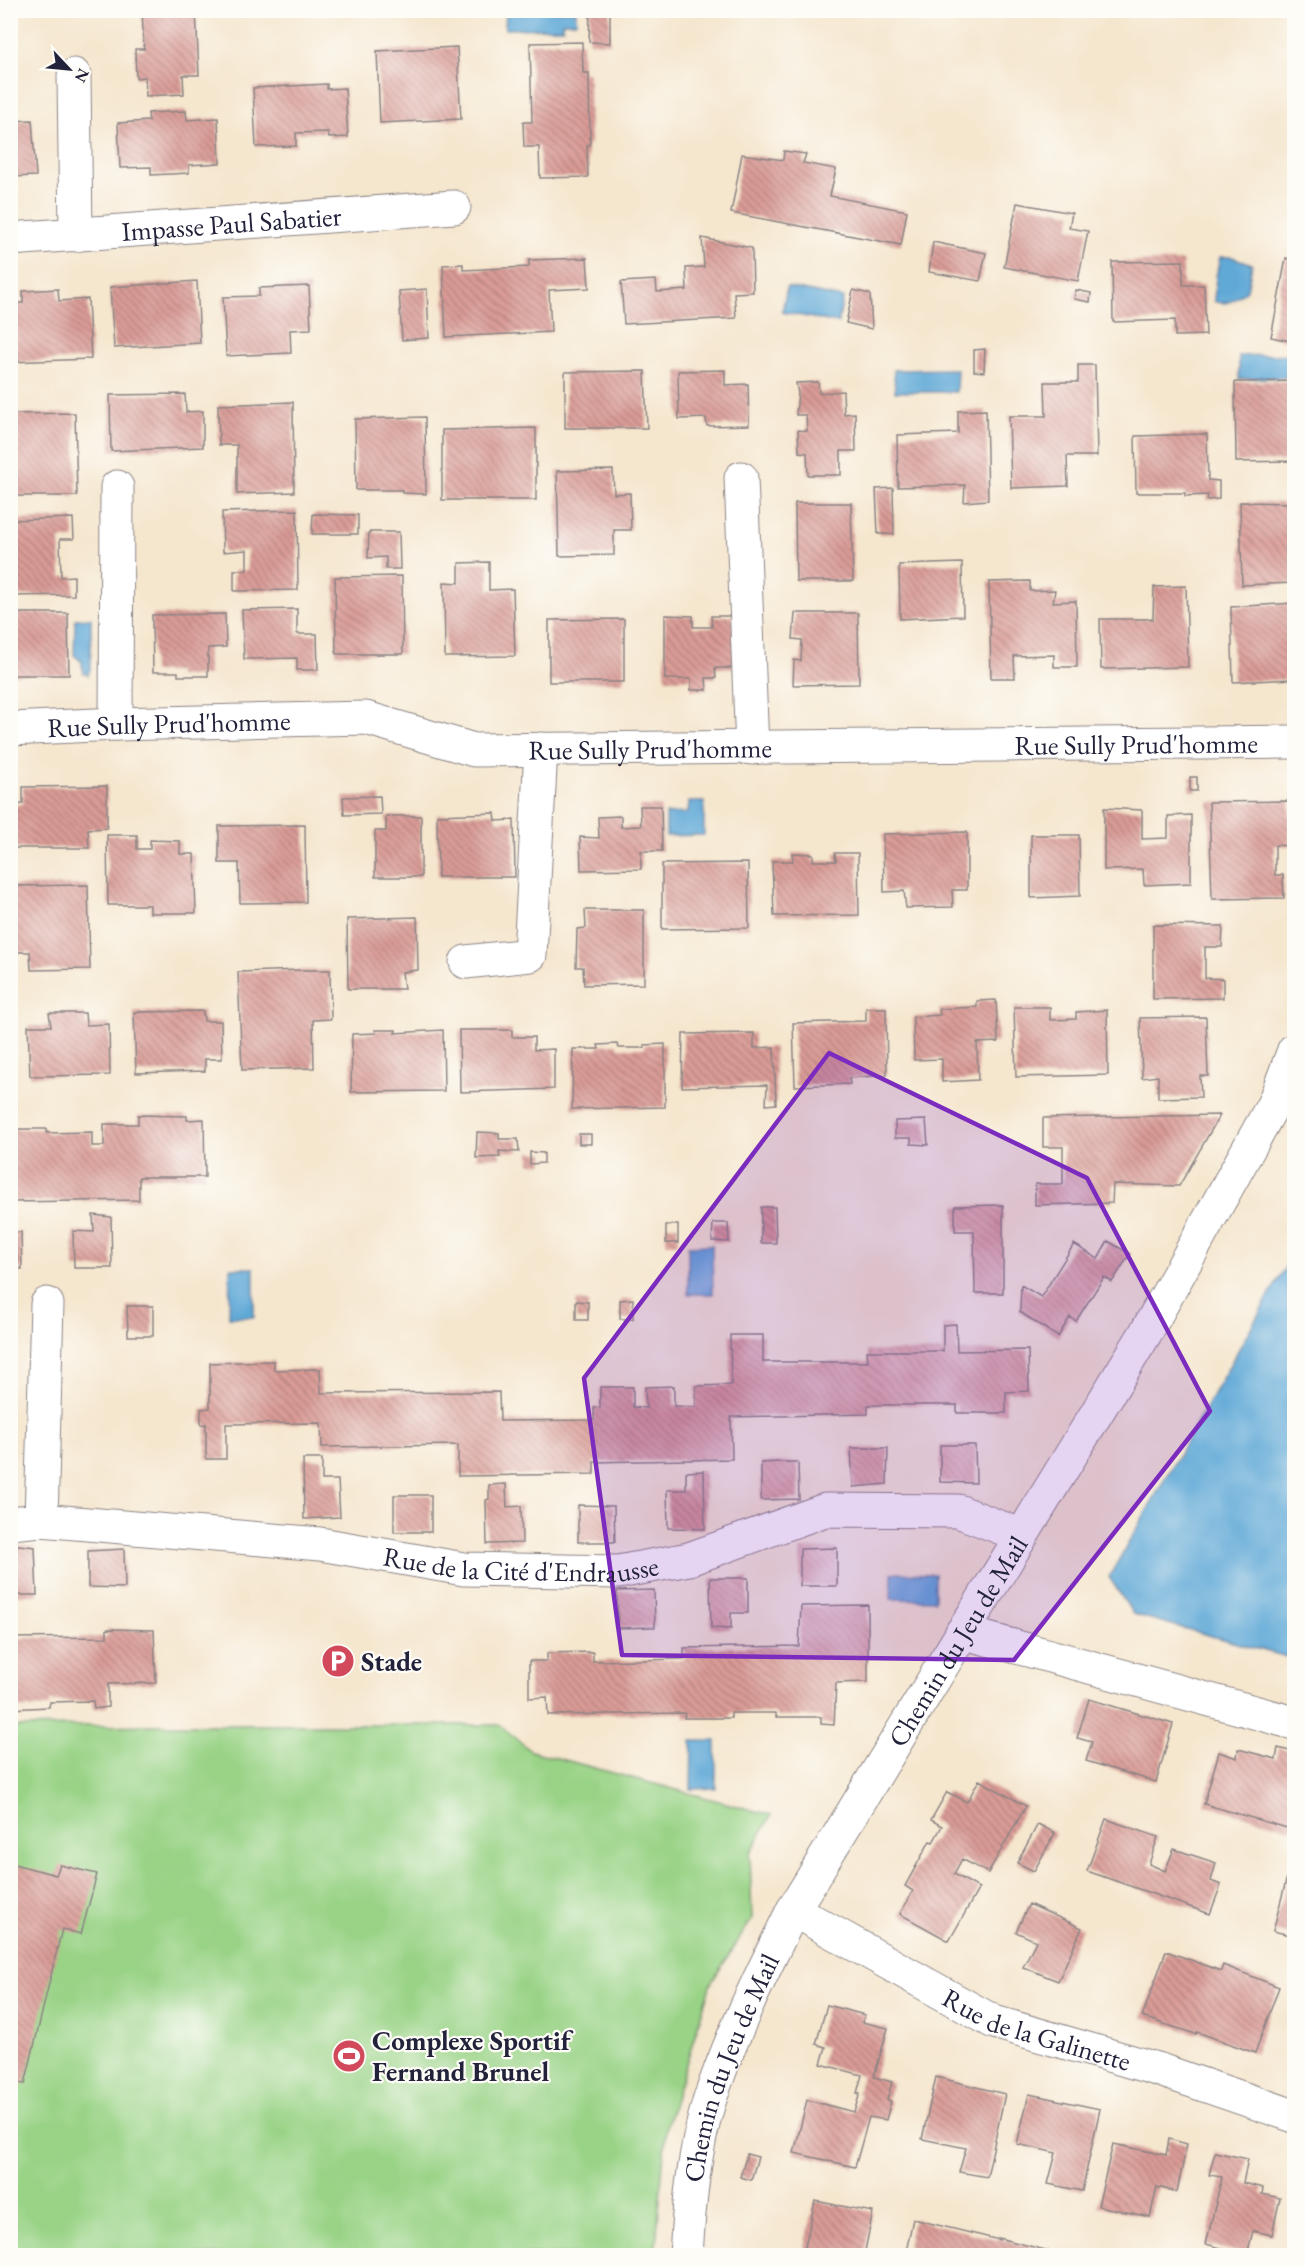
<svg xmlns="http://www.w3.org/2000/svg" width="1305" height="2266" viewBox="0 0 1305 2266" font-family="'EB Garamond',serif">
	<defs>
		<pattern id="building-back-hatch" width="6" height="6" patternUnits="userSpaceOnUse" patternTransform="scale(1.5)"><rect width="6" height="6" fill="#da9b96"/><path d="M-1 5l2 2M0 0l6 6M5-1l2 2" fill="none" stroke="#b07e7c"/></pattern>
	</defs>
	<rect width="100%" height="100%" fill="#fdfcf7"/>
	<filter id="ink" filterUnits="userSpaceOnUse"><feTurbulence type="fractalNoise" baseFrequency=".0167" numOctaves="2"/><feDisplacementMap in="SourceGraphic" scale="12" xChannelSelector="R" yChannelSelector="G"/><feConvolveMatrix kernelMatrix="1 2 1 2 8 2 1 2 1" color-interpolation-filters="sRGB"/></filter>
	<filter id="wash" filterUnits="userSpaceOnUse"><feTurbulence type="fractalNoise" baseFrequency=".008" numOctaves="4" result="noise"/><feDisplacementMap in="SourceGraphic" scale="24" xChannelSelector="R" yChannelSelector="G"/><feGaussianBlur stdDeviation="1.35" result="paint"/><feColorMatrix in="noise" values="0 0 0 0 0 0 0 0 0 0 0 0 0 0 0 0 0 1.4 0 .05"/><feComposite in="paint" operator="in"/></filter>
	<g filter="url(#wash)">
		<rect width="100%" height="100%" fill="#f5e6ce"/>
		<!-- pitch -->
		<path fill="#99d386" stroke="#5e7a60" stroke-width="1.5" d="M160 1725H500L531 1751 771 1815 750 1854 752 1919 711 1983 666 2129 655 2255H11L10 1727Z"/>
		<!-- water -->
		<path fill="#60a9d7" stroke="#416689" stroke-width="1.5" d="M506 11H576V22H563V28L505 29Z
			M1220 257H1232L1252 264 1247 290C1236 298 1228 307 1214 301L1216 277Z
			M787 287 843 298 838 323 782 312Z
			M1294 354V377L1239 379V356Z
			M957 369 956 392H895L894 370Z
			M91 618V666L88 675 83 673 82 662 74 655 75 619Z
			M689 802H704V835L666 836V814L688 813Z
			M712 1245 713 1294H688V1246Z
			M1294 1252V1659L1133 1614 1109 1577Z
			M230 1268H254V1317H229Z
			M892 1573 935 1574V1600L891 1599Z
			M692 1741H716V1788L691 1789Z"/>
		<g id="blocks">
			<!-- building -->
			<path fill="url(#building-back-hatch)" d="M142 10H196L199 75H183L184 94 146 96 145 77 136 78 135 49H144Z
				M590 10H610V43L589 42Z
				M582 42 583 73H589L590 145H587L588 177 540 178 539 147H524L523 122H532L530 43Z
				M457 47 461 119 380 123 377 51Z
				M327 84V89L345 88 348 137 329 138 328 132 296 133V146L256 147 253 88Z
				M186 111 187 120 218 118 220 163 189 165V173L171 174 151 175V167L120 168 118 123 149 121 148 113Z
				M32 120 36 176 10 177V121Z
				M784 151 806 154 803 163 836 169 830 196 907 211 901 245 731 213 742 154 783 160Z
				M1017 203 1072 213 1069 228 1088 231 1078 281 1004 267Z
				M702 238 752 248 753 292 734 293 736 318 624 324 621 282 656 280 657 292 687 290 686 268 704 267Z
				M933 242 986 253 980 281 929 272Z
				M587 258 589 288 549 290 551 332 446 337 443 265 463 264V270L529 267V260Z
				M1286 258 1294 260V342L1271 337Z
				M1183 261V285H1204L1206 335 1175 336V320L1113 322 1112 262Z
				M197 281 200 343 114 348 110 287Z
				M309 286 311 329 290 330 291 353 226 356 223 297 259 296V288Z
				M58 289 59 301 88 299 91 359 10 362V303H23V291Z
				M427 289 429 338 402 340 399 291Z
				M853 290 870 294 872 329 846 323Z
				M1076 290 1091 293 1090 302 1074 299Z
				M985 349 984 372 974 371V350Z
				M1078 365H1095L1097 456H1067L1068 486 1011 488 1009 416H1046L1045 382H1078Z
				M725 370V385L748 384 749 425 707 426 706 418 679 419 678 371Z
				M645 371 647 428H565V372Z
				M1294 381V461L1236 462 1235 382Z
				M818 382 819 393 843 391 844 414 855 413 856 451H841V475H808L807 453 799 452 798 430 807 431 806 415H796L798 393 796 383Z
				M185 394 186 412 203 411V447L111 451 110 395Z
				M293 402 294 492 237 494V445H219L218 405Z
				M986 410 988 500 964 502 965 485 898 487 897 435 958 433V411Z
				M75 413 77 496H10V414Z
				M425 417 426 494 402 493V490H356L355 419Z
				M536 428V500H442V430Z
				M1207 434 1208 480 1219 481V499L1207 500 1208 495 1185 496V493H1136L1135 436Z
				M613 470 614 494 630 493 631 530H614V555L559 556 557 471Z
				M893 488 894 534H878L876 489Z
				M1240 502 1294 503V583L1242 585Z
				M795 503H851L853 581H796Z
				M297 510 298 590 234 591V570H247V550L223 552 222 512Z
				M313 514 358 515V534H312Z
				M73 518 74 539H60L61 577 74 576V595L10 596V520Z
				M369 532H399L400 569H386V557L368 558Z
				M489 562V590L513 589 515 656 445 657 444 582 459 583V563Z
				M962 563 963 616 900 619 899 565Z
				M402 576 403 654H336L335 577Z
				M1030 581V591L1055 590 1053 602 1076 601 1077 667H1054V655L1014 656 1015 678H991L989 582Z
				M1186 586 1188 667 1101 669 1100 619H1153L1154 587Z
				M1294 603V679L1233 682 1231 607Z
				M297 609V634H317L318 670H297V658L244 659 242 610Z
				M10 613H68L69 675H10Z
				M795 613H858L859 684 793 685 794 660 801 661 802 640 793 639Z
				M225 614 226 647 208 648V676H178V672H153L152 615Z
				M665 615 693 616V627H712L711 616H734L736 668H715L716 678H706L707 690H691V679H665Z
				M624 619V682H549V620Z
				M1190 777H1197V791H1190Z
				M107 786V828L88 829 89 848H14V805L23 804V787Z
				M380 796 381 814 344 815 343 797Z
				M1290 801V846L1275 845V875H1283L1284 898 1212 899 1209 802Z
				M640 806H661L662 851H641V869L581 870 580 837 599 838 598 817 621 816V827L641 826Z
				M1104 808 1142 810V839L1168 838V816L1191 815V883L1144 885 1143 869 1104 870Z
				M495 813 496 821 514 820 515 877H438L437 815Z
				M386 816H421V877H375V831H386Z
				M305 825 306 902 240 903 239 863H219V826Z
				M967 832V890H952L953 907 906 908 904 891 884 892 883 834Z
				M107 835H137V849H150V840L180 841V854H194L196 913H150V905H108Z
				M1031 835H1079L1080 896 1031 898Z
				M792 853 813 854V861H836L835 853H858L859 915 774 916 772 861H793Z
				M748 863 749 928 662 929V864Z
				M88 885 90 969 31 970 30 952H14L13 886Z
				M585 910H644V984L584 985 583 967H576L577 929 586 928Z
				M417 917 418 970 402 972 404 989H348L347 919Z
				M1153 925 1223 926 1222 947H1205V978L1223 979V998L1153 999Z
				M302 970H330L331 1019 313 1020 314 1068 242 1070 238 972Z
				M996 1000 998 1042 977 1043 978 1080 942 1082V1059L914 1060 913 1017 940 1015 939 1009 977 1007V1001Z
				M1014 1007H1050V1020L1076 1019V1012L1107 1010 1108 1075 1016 1077Z
				M866 1008H886L887 1075 849 1078 850 1084 795 1086 793 1023 866 1021Z
				M203 1011 204 1021H221L222 1059H205V1071L136 1073 134 1012Z
				M49 1013H85L86 1025 109 1024 110 1075 30 1076 28 1026H51Z
				M1206 1017 1208 1076H1200L1201 1097 1158 1098V1076L1142 1078 1140 1018Z
				M375 1030H396L395 1033 443 1030 444 1091 351 1092 352 1034 376 1033Z
				M459 1030H512V1037H534V1050L554 1049V1089L460 1092Z
				M754 1033V1048L774 1047 776 1104 766 1105 767 1085 682 1087 683 1034Z
				M617 1044 619 1048H645L644 1045 665 1044V1107L572 1109 573 1049H599L598 1045Z
				M138 1115 187 1116V1120L204 1119 205 1177H139V1200L10 1202V1129H47V1133L92 1132V1146H104V1124H138Z
				M1220 1115 1179 1186 1113 1184 1112 1203 1035 1205V1184H1063V1147H1043V1118Z
				M926 1120 928 1145 911 1144V1138H895V1121Z
				M477 1132 499 1133V1139H518L519 1152 499 1151 500 1157 476 1158Z
				M579 1134H591V1144H579Z
				M530 1152 544 1153V1163L530 1164Z
				M1003 1205V1293H975L974 1231H955V1206Z
				M761 1207H775L776 1243H761Z
				M93 1215 111 1217 112 1268H74L73 1231 94 1232Z
				M713 1223H728L729 1242 712 1241Z
				M666 1225H678V1243H666Z
				M10 1232H21L22 1269 10 1268Z
				M1108 1241 1130 1254 1112 1282 1104 1277 1076 1321 1070 1317 1058 1337 1020 1312 1021 1285 1041 1297 1074 1244 1098 1259Z
				M633 1299V1319H620V1300Z
				M576 1301 588 1302V1320H576Z
				M127 1306H153V1336H128Z
				M956 1324 957 1351 1028 1350 1029 1391 1006 1392V1413H957V1405H868V1414L731 1417 732 1459 594 1462V1474L458 1476V1445L322 1447 321 1423 226 1424V1459H206V1424L201 1425V1409L210 1408V1363L274 1361V1370L320 1369 321 1393 499 1392 500 1421 594 1420V1407L600 1408V1387H633V1407L646 1408 645 1387 674 1386V1406L696 1407V1386L731 1385 730 1335H763V1362H868L867 1351H943V1325Z
				M940 1445H975L976 1483 940 1482Z
				M851 1448H888L887 1484 853 1487Z
				M303 1459H322V1480H338L340 1517 304 1519Z
				M780 1462H798L799 1499 761 1500V1463Z
				M704 1471 705 1529 668 1528 667 1490H686V1472Z
				M506 1484 507 1507 521 1506 522 1543 487 1544 486 1500 489 1499V1485Z
				M394 1495H431V1532H394Z
				M578 1505 614 1506 615 1542H578Z
				M19 1545 35 1547 37 1595H10V1546Z
				M837 1548V1586H800V1549Z
				M124 1549 125 1588 88 1587V1551Z
				M710 1578H748V1613H731V1629L711 1628Z
				M654 1590 655 1627 618 1628 617 1591Z
				M868 1605V1682L836 1683 834 1725 821 1724V1717H776V1713H731V1718H684L685 1713 548 1715 547 1697 529 1698V1661H547V1653L593 1652V1661L684 1659V1648L799 1646 801 1606Z
				M107 1629 154 1630 156 1683 108 1684V1707L94 1709 93 1701 50 1702 49 1707 10 1709V1638L107 1637Z
				M1089 1699 1173 1724 1156 1782 1086 1761 1092 1742 1077 1738Z
				M1278 1748 1294 1752V1774L1290 1789 1294 1790V1830L1204 1804 1219 1752 1237 1758 1238 1749 1276 1759Z
				M979 1780 1026 1806 988 1873 962 1859 954 1874 979 1888 949 1941 900 1914 913 1891 905 1886 930 1841 933 1842 942 1826 931 1820 947 1792 967 1802Z
				M1106 1819 1158 1837 1149 1864 1165 1871 1174 1849 1216 1863 1211 1881 1221 1885 1210 1914 1087 1871Z
				M1038 1824 1055 1833 1034 1871 1017 1863Z
				M10 1863 56 1875 60 1865 97 1874 81 1934 62 1929 25 2084 10 2081Z
				M1287 1877 1294 1879V1946L1288 1944 1290 1935 1273 1931Z
				M1029 1904 1082 1928 1058 1981 1023 1967 1036 1941 1016 1932Z
				M1166 1951 1221 1971 1223 1965 1279 1987 1255 2053 1197 2032 1196 2034 1142 2017Z
				M827 2005 865 2015 862 2022 888 2028 874 2077 892 2082 887 2100 891 2101 886 2120 869 2117 855 2167 794 2153 807 2100 854 2112 860 2093H857L862 2075 821 2064 826 2047 816 2044Z
				M936 2077 1005 2094 987 2177 959 2172 966 2148 922 2139Z
				M1029 2094 1100 2109 1082 2191 1048 2184 1056 2153 1017 2144Z
				M1169 2139 1187 2144 1177 2192 1157 2187 1150 2217 1098 2206 1113 2144 1166 2155Z
				M1215 2152 1248 2159 1243 2183 1263 2188 1262 2194 1280 2198 1272 2235 1253 2231 1247 2255 1206 2244 1222 2177 1209 2175Z
				M747 2154 758 2157 751 2180 740 2177Z
				M815 2201 873 2212 864 2256 841 2253 840 2256H803Z
				M913 2219 999 2240 998 2238 1069 2256H905Z"/>
		</g>
	</g>
	<g filter="url(#ink)">
		<use href="#blocks" fill-opacity="0" stroke="#8c8484" stroke-width="1.5"/>
		<g fill="none" stroke-linecap="round" stroke-linejoin="round">
			<!-- minor casing -->
			<g stroke="#8c8484" stroke-width="35">
				<g id="minor">
					<path d="M74 75 76 235"/>
					<path id="s1" d="M10 239 454 207"/>
					<path d="M741 478 752 748"/>
					<path d="M116 724 117 487"/>
					<path id="s2" d="M10 729 116 724 366 718 474 750 1294 742"/>
					<path d="M466 962 530 955 541 749"/>
					<path d="M41 1520 47 1304"/>
					<path id="s3" d="M10 1523 41 1520 320 1544 464 1569 618 1572 689 1559 825 1510 958 1511 1020 1535"/>
					<path d="M962 1632 1294 1723"/>
					<path id="s4" d="M793 1910 994 2022 1160 2070 1294 2116"/>
					<path id="s5" d="M686 2256C689 2204 694 2151 709 2102 731 2035 762 1973 793 1910L1148 1329 1274 1103 1294 1050"/>
				</g>
			</g>
			<!-- minor -->
			<use href="#minor" stroke="#fff" stroke-width="33"/>
		</g>
	</g>
	<!-- marked area -->
	<path fill="#7b2cbf" fill-opacity="0.2" stroke="#7b2cbf" stroke-width="4.5" stroke-linejoin="round" d="M829 1053 1087 1178 1210 1411 1014 1660 622 1655 584 1378Z"/>
	<!-- icons -->
	<defs>
		<g id="parking-disc" transform="scale(1.725)"><circle r="9.5" fill="#d1495b" stroke="#fdfcf7"/><path d="M-3.5-5.5H1a3.5 3.5 0 0 1 0 7H-1V5.5H-3.5ZM-1-3.4V-.6H.8a1.4 1.4 0 0 0 0-2.8Z" fill="#fff"/></g>
		<g id="stadium-disc" transform="scale(1.725)"><circle r="9.5" fill="#d1495b" stroke="#fdfcf7"/><path d="M0-5a6.5 5 0 1 0 0 10a6.5 5 0 1 0 0-10ZM-3.5-1.8h7v3.6h-7Z" fill="#fff"/></g>
	</defs>
	<g fill-rule="evenodd">
		<use href="#parking-disc" x="338" y="1661"/>
		<use href="#stadium-disc" x="349" y="2056"/>
	</g>
	<g text-anchor="middle" dominant-baseline="central" stroke-width="4.5" stroke-linejoin="round" paint-order="stroke">
		<!-- street labels -->
		<g font-size="27" fill="#22223b" stroke="#fdfcf7">
			<text stroke="none"><textPath href="#s1" startOffset="222">Impasse Paul Sabatier</textPath></text>
			<text stroke="none"><textPath href="#s2" startOffset="159">Rue Sully Prud'homme</textPath></text>
			<text stroke="none"><textPath href="#s2" startOffset="1131">Rue Sully Prud'homme</textPath></text>
			<text stroke="none"><textPath href="#s2" startOffset="645">Rue Sully Prud'homme</textPath></text>
			<text stroke="none"><textPath href="#s3" startOffset="514">Rue de la Cité d'Endrausse</textPath></text>
			<text stroke="none"><textPath href="#s5" startOffset="681">Chemin du Jeu de Mail</textPath></text>
			<text stroke="none"><textPath href="#s4" startOffset="273">Rue de la Galinette</textPath></text>
			<text stroke="none"><textPath href="#s5" startOffset="195">Chemin du Jeu de Mail</textPath></text>
		</g>
		<!-- poi labels -->
		<g font-size="27" font-weight="bold" fill="#22223b" stroke="#fdfcf7" text-anchor="start">
			<text x="361" y="1661">Stade</text>
			<text x="372" y="2040">Complexe Sportif<tspan x="372" dy="31">Fernand Brunel</tspan></text>
		</g>
	</g>
	<!-- margin -->
	<rect width="1305" height="2266" fill="none" stroke="#fdfcf7" stroke-width="36"/>
	<!-- north arrow -->
	<g transform="translate(69 69) rotate(116)" stroke="#fdfcf7" stroke-width="4.5" paint-order="stroke">
	<path d="M0-4.5L10 22L0 15L-10 22Z" fill="#22223b"/>
	<text y="-9" font-size="16" font-weight="bold" text-anchor="middle" fill="#22223b">N</text>
	</g>
</svg>
